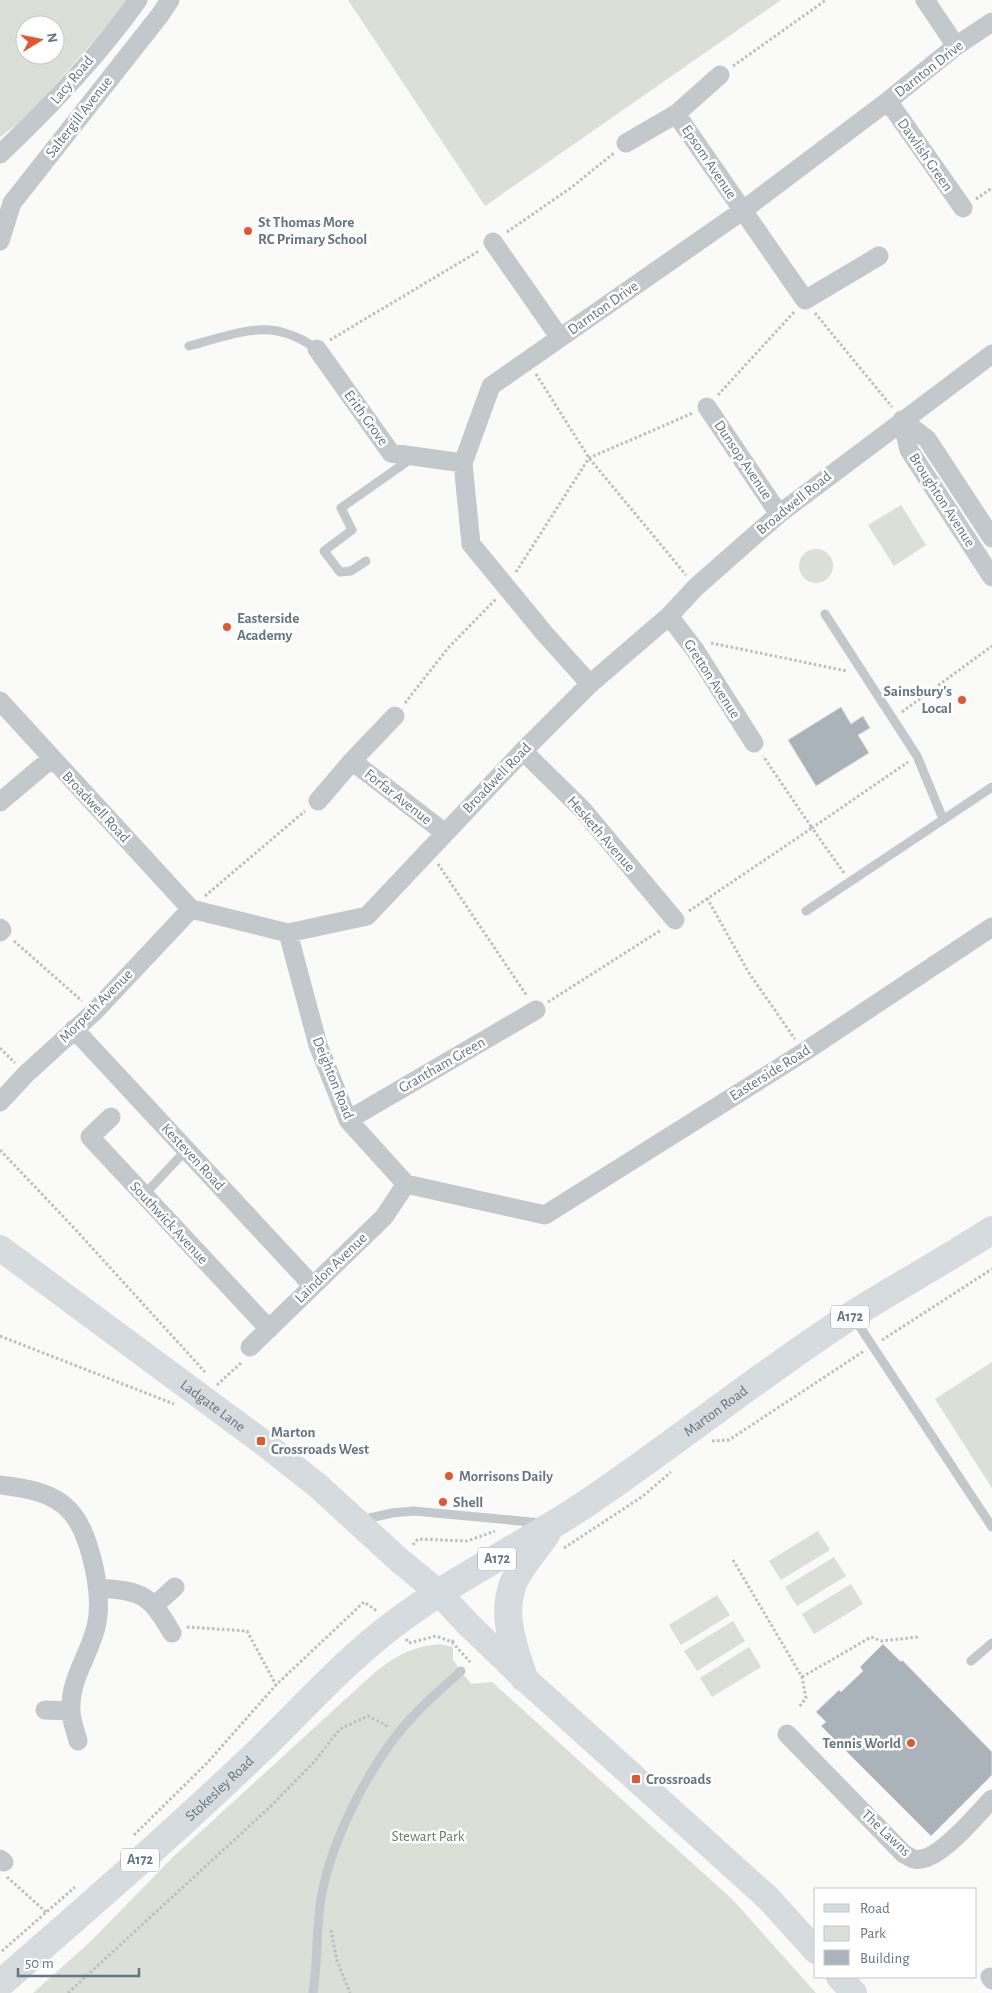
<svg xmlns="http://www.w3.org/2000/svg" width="992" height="1993" viewBox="0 0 992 1993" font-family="'Alegreya Sans',sans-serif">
	<rect width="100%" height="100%" fill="#fafaf8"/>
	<!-- green -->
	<path fill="#dadfd7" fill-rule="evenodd" d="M0 0H127L112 20 27 117 0 137ZM25 25H55V55H25Z
		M348 0H781L485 206Z
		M901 505 926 545 894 566 868 525Z
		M799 566a17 17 0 1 1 34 0a17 17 0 1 1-34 0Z
		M992 1362V1488L935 1399Z
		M818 1531 830 1550 781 1580 769 1561Z
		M834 1557 846 1576 797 1606 785 1587Z
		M851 1584 863 1604 814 1634 802 1614Z
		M717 1595 730 1615 681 1645 669 1625Z
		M733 1621 745 1641 697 1671 684 1651Z
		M439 1644 453 1647V1660L471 1684 492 1682 733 1900 816 1993H33L90 1942 173 1857 374 1673C396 1656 411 1647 439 1644Z
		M749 1647 761 1667 712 1697 700 1678Z"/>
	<!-- building -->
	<path fill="#aab3b9" stroke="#dcdcda" d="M841 707 851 724 863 716 870 728 858 735 869 753 816 786 788 740Z
		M883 1644 901 1662 902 1660 992 1752V1775L931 1836 821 1726 826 1722 816 1712 839 1690 841 1692 863 1671 860 1667Z"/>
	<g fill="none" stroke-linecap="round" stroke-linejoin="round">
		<!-- path -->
		<path stroke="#bbbfc2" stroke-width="3" stroke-dasharray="2.5 2.5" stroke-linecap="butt" d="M733 66 826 0
			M976 199 992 188
			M507 232 572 187 614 153
			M815 313 892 407
			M330 340 479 251
			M536 374 589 458 686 575
			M718 395 795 311
			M516 572 589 458 693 413
			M711 643 847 671
			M405 703 448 648 496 599
			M902 712 992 646
			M438 864 527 996
			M844 873 812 828 908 762
			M205 896 305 811
			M707 898 749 973 795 1039
			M689 911 812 828 763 756
			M14 941 82 1001
			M548 1002 661 930
			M0 1048 15 1063
			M0 1150 75 1229 205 1372
			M0 1336 174 1404
			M882 1340 992 1269
			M217 1385 242 1362
			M712 1441 729 1440 864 1351
			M413 1545 418 1539 467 1541 495 1531
			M564 1548 643 1496 671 1472
			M733 1560 802 1677 806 1698 799 1707
			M187 1627 247 1631 276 1685
			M406 1639 409 1643 436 1636 452 1642 455 1639
			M452 1642 470 1662
			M802 1677 871 1637 882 1641 918 1637
			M134 1835 207 1763 276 1685 364 1602 377 1611
			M7 1877 46 1912
			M331 1930 337 1961 350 1993
			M2 1951 75 1887
			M68 1993 270 1807 314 1762 340 1729 368 1716 386 1725 387 1728"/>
		<!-- service -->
		<path stroke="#c3c8cc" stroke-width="9" d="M189 346C218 339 255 323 285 333 297 336 306 342 317 349
			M366 561 351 571 340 572 324 551 352 530 341 508 412 458
			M825 614 917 756 943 819
			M806 911 992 787
			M144 1195 186 1150
			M854 1318 992 1527
			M361 1520 392 1513 414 1511 541 1523
			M971 1661 992 1643
			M313 1993C318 1962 316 1929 321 1898 332 1837 373 1757 416 1713 430 1698 446 1685 461 1671"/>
		<!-- minor -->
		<path stroke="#c3c8cc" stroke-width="19" d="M925 0 956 46
			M888 101 963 208
			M676 114 805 300 879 256
			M626 143 676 114 720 75
			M0 154C50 107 98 56 138 0
			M0 241 12 203 160 15 170 0
			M493 242 560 338
			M317 349 391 453 463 463
			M707 407 779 514
			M902 420 909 450 992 577
			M902 420 927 439 992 538
			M669 616 695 650 754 743
			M590 684 545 634 471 544 463 463 491 386 742 211 888 101 956 46 992 22
			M0 701 191 909 288 933 367 916 523 751 590 684 669 616 696 587 779 514 992 354
			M523 751 583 810 675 920
			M352 761 445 833
			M318 801 352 761 395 716
			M0 802 51 759
			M0 928 2 930 0 932
			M288 933 318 1045 348 1120 406 1184 545 1215 804 1052 992 927
			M74 1029 312 1285
			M0 1102 26 1074 94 1012 191 909
			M111 1117 90 1137 269 1329
			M348 1120 536 1010
			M250 1347 384 1217 406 1184
			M0 1485C61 1492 80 1506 94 1567 98 1586 101 1608 96 1627 89 1656 69 1680 71 1711 71 1721 76 1732 78 1741
			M98 1588C143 1591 149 1594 172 1633
			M155 1605 175 1587
			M45 1710 71 1711
			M787 1734 904 1854C907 1855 910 1858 914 1859 937 1865 977 1814 992 1799
			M0 1859 4 1862
			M990 1977 992 1980"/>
		<!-- secondary -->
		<g stroke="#d6dbdf" stroke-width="26">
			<path id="s1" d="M0 1248 261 1441 317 1485 399 1560 439 1593 468 1624 524 1678 768 1898 816 1951"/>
			<path d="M839 1977 854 1993"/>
		</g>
		<!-- primary -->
		<g stroke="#d6dbdf" stroke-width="28">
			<path d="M524 1678C514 1647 501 1616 513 1584 518 1569 538 1547 547 1533"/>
			<path id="s2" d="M0 1984C88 1907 177 1830 261 1749 305 1706 345 1661 394 1624 457 1576 531 1542 596 1497 682 1438 764 1372 852 1315 898 1286 946 1260 992 1230"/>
		</g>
	</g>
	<!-- markers -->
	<g fill="#e4572e" stroke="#fff" stroke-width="2">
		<circle cx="248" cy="231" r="5"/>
		<circle cx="227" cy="627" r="5"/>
		<circle cx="962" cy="700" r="5"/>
		<rect x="256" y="1436" width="10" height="10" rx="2.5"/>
		<circle cx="449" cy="1476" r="5"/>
		<circle cx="443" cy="1502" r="5"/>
		<circle cx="911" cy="1743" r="5"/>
		<rect x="631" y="1774" width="10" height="10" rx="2.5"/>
	</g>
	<g text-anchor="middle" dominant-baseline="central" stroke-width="5" stroke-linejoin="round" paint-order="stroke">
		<!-- shield labels -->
		<g fill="#fff" stroke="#939fa8" stroke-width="1">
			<rect x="831" y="1305.5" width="38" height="23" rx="4"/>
			<rect x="478" y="1547.5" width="38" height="23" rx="4"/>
			<rect x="121" y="1848.5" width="38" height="23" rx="4"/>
		</g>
		<g font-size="14" font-weight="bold" fill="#657683">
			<text x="850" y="1317">A172</text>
			<text x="497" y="1559">A172</text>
			<text x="140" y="1860">A172</text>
		</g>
		<!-- street labels -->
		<g font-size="15" fill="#657683" stroke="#fff">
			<text transform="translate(929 69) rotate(-38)">Darnton Drive</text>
			<text transform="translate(72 80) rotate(-50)">Lacy Road</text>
			<text transform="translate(79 117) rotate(-52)">Saltergill Avenue</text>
			<text transform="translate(925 155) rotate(55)">Dawlish Green</text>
			<text transform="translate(709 162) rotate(56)">Epsom Avenue</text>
			<text transform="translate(603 308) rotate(-35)">Darnton Drive</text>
			<text transform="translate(366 418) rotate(54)">Erith Grove</text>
			<text transform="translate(743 460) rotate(56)">Dunsop Avenue</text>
			<text transform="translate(942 500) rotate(57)">Broughton Avenue</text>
			<text transform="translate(794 503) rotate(-39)">Broadwell Road</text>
			<text transform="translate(712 679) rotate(57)">Gretton Avenue</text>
			<text transform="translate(497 778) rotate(-46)">Broadwell Road</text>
			<text transform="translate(398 797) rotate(38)">Forfar Avenue</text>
			<text transform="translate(96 807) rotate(47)">Broadwell Road</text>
			<text transform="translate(601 834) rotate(49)">Hesketh Avenue</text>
			<text transform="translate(96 1006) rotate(-45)">Morpeth Avenue</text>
			<text transform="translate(442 1065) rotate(-30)">Grantham Green</text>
			<text transform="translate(770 1073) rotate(-32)">Easterside Road</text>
			<text transform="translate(333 1078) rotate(68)">Deighton Road</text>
			<text transform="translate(193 1157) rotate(47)">Kesteven Road</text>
			<text transform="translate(169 1223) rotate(47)">Southwick Avenue</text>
			<text transform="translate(331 1268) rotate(-44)">Laindon Avenue</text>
			<text stroke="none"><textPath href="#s1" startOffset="265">Ladgate Lane</textPath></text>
			<text stroke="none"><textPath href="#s2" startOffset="920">Marton Road</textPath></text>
			<text stroke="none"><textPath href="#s2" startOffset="294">Stokesley Road</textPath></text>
			<text transform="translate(886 1833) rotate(43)">The Lawns</text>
		</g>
		<!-- poi labels -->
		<g font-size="15" font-weight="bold" fill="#657683" stroke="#fff" text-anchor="start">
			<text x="258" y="222">St Thomas More<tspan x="258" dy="17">RC Primary School</tspan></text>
			<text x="237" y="618">Easterside<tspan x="237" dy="17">Academy</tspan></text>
			<text x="952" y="691" text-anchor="end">Sainsbury's<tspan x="952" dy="17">Local</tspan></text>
			<text x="271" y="1432">Marton<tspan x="271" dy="17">Crossroads West</tspan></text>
			<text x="459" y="1476">Morrisons Daily</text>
			<text x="453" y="1502">Shell</text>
			<text x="901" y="1743" text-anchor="end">Tennis World</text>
			<text x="646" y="1779">Crossroads</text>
		</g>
		<!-- park labels -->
		<g font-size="15" fill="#687a64" stroke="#fff">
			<text x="428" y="1836">Stewart Park</text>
		</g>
	</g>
	<!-- legend -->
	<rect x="814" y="1888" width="162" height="90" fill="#ffffff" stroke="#c1c8cd"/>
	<rect x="824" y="1904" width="25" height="8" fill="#d6dbdf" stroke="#c1c8cd"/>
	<text x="860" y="1913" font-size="15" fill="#657683">Road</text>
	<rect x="824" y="1926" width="25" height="15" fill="#dadfd7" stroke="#c1c8cd"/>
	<text x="860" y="1938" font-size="15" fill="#657683">Park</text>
	<rect x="824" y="1950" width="25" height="15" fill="#aab3b9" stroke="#c1c8cd"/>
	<text x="860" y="1963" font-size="15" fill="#657683">Building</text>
	<!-- north arrow -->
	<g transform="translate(40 40) rotate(80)"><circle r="24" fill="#ffffff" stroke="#c1c8cd"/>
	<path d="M0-4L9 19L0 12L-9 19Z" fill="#e4572e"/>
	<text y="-8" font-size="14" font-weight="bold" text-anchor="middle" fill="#657683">N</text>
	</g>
	<!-- scale -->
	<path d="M18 1968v8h121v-8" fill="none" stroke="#657683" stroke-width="2.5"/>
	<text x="25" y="1968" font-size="15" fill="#657683" stroke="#ffffff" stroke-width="4" paint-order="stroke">50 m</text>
</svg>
